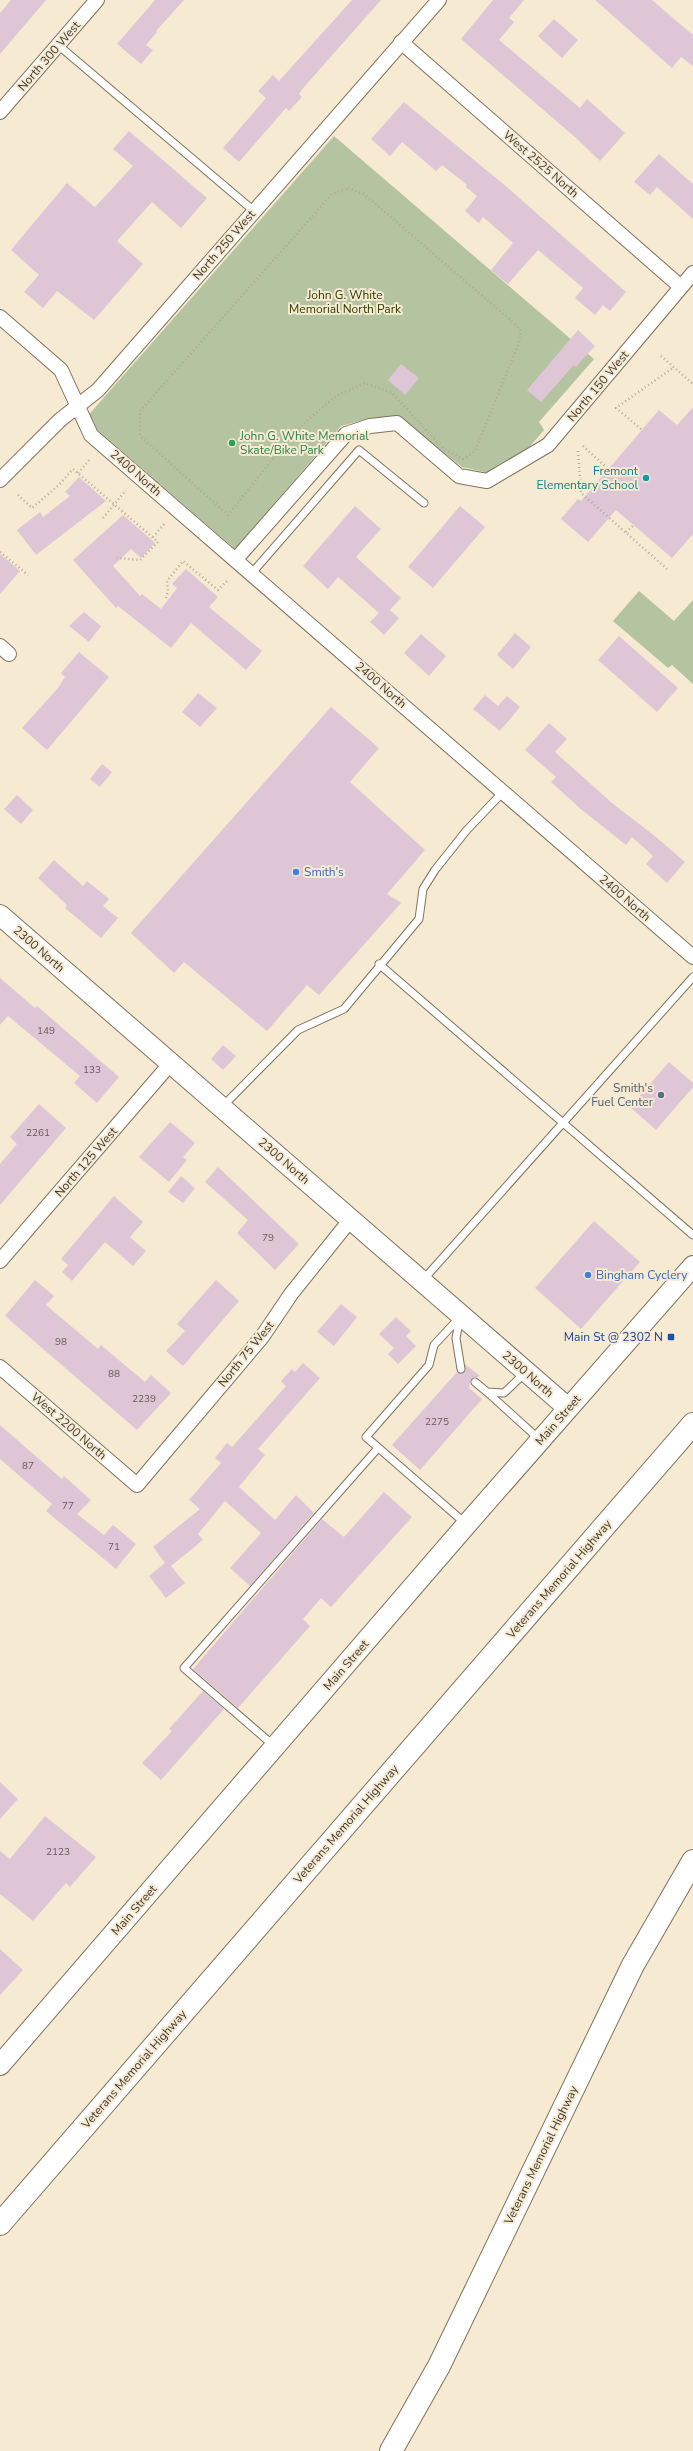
<svg xmlns="http://www.w3.org/2000/svg" width="693" height="2451" viewBox="0 0 693 2451" font-family="'Nunito Sans',sans-serif">
	<rect width="100%" height="100%" fill="#f7ead2"/>
	<!-- green -->
	<path fill="#b4c3a0" d="M334 136 594 359 539 422 544 430 520 458 489 473 462 467 398 416 371 418 341 426 235 549 85 419Z
		M639 591 674 621 693 600V684L672 665 668 668 613 621Z"/>
	<!-- building -->
	<path fill="#dfc6d6" d="M11 0H46L0 54V13Z
		M155 0H184L156 31 157 32 146 45 153 50 141 64 117 44Z
		M352 0H381L305 86 299 94 302 97 289 111 286 108 239 162 223 148 266 98 258 91 273 75 279 81Z
		M493 0H524L509 18 514 22 499 40 580 108 587 99 625 133 600 161 576 138 461 39Z
		M595 0H652L693 35V66L681 57 672 68Z
		M554 19 578 40 562 58 538 36Z
		M404 102 508 188 626 292 610 311 603 305 595 315 575 298 583 288 538 250 508 284 491 270 513 243 483 217 479 223 465 211 477 196 466 187 467 185 442 165 436 171 402 142 390 156 371 139Z
		M129 131 207 198 181 228 152 202 117 241 143 264 94 320 57 291 43 308 24 292 39 275 11 250 67 183 95 207 133 166 113 149Z
		M659 154 693 184V219L657 187 650 195 634 182Z
		M578 330 595 346 576 367 574 365 541 402 527 390Z
		M401 364 419 378 405 395 388 380Z
		M693 407V534L672 558 616 510 588 542 561 519 578 499 581 501 659 410 677 425Z
		M79 477 106 501 36 555 17 530 40 512 43 517 70 496 65 492Z
		M355 506 381 529 356 557 401 598 390 610 399 618 384 635 370 622 379 613 338 577 328 589 303 566Z
		M460 506 485 527 433 588 408 567Z
		M123 515 155 543 141 558 131 549 113 566 140 596 142 594 161 609 177 588 172 584 186 569 218 597 209 607 262 651 246 670 191 623 171 648 118 606 116 608 73 560Z
		M0 554 20 571 0 594Z
		M84 612 101 626 89 642 69 626Z
		M515 633 531 647 513 669 497 655Z
		M421 634 446 656 429 676 404 653Z
		M619 636 678 688 657 712 598 660Z
		M79 652 109 677 47 750 22 728 58 688 65 677 61 673Z
		M198 693 217 708 200 727 182 712Z
		M485 695 498 706 507 696 520 707 500 731 473 709Z
		M331 707 379 748 350 782 425 850 387 894 401 903 319 995 307 985 267 1031 184 962 174 973 131 933Z
		M549 723 567 739 555 752 612 803 656 837 685 862 667 883 646 864 653 856 632 837 626 845 582 810 551 782 556 777 525 750Z
		M102 764 112 772 100 787 90 779Z
		M17 795 33 810 21 824 4 809Z
		M54 860 83 886 87 881 109 899 103 906 118 918 101 938 65 908 67 905 38 878Z
		M0 978 35 1008 37 1006 119 1077 97 1103 74 1083 80 1076 8 1016 0 1025Z
		M223 1045 236 1056 223 1070 211 1059Z
		M669 1062 693 1083V1087L656 1130 630 1107Z
		M39 1104 66 1128 0 1205V1164L17 1144 10 1137Z
		M170 1122 195 1143 183 1157 187 1160 169 1182 139 1157Z
		M218 1167 299 1244 275 1270 237 1233 248 1220 205 1182Z
		M181 1176 195 1188 183 1203 168 1192Z
		M114 1196 143 1222 130 1237 146 1251 133 1266 105 1242 72 1281 62 1272 68 1265 61 1259Z
		M594 1221 640 1262 581 1329 535 1288Z
		M35 1280 54 1296 46 1305 98 1349 101 1345 145 1382 151 1375 171 1393 137 1430 5 1316Z
		M216 1280 239 1301 183 1366 166 1351 185 1331 177 1324Z
		M341 1304 357 1317 334 1346 317 1332Z
		M396 1317 411 1331 406 1336 416 1346 398 1364 388 1354 394 1348 379 1334Z
		M303 1363 320 1378 258 1449 265 1455 239 1487 275 1520 296 1495 314 1513 250 1586 230 1568 261 1533 225 1501 198 1534 203 1540 171 1566 185 1583 166 1598 149 1576 165 1563 153 1547 200 1509 189 1500 221 1463 215 1458 227 1443 232 1447 286 1386 281 1381 292 1369 295 1372Z
		M465 1364 480 1376 471 1379 469 1388 482 1399 420 1470 392 1445 457 1372 464 1373Z
		M0 1425 62 1479 64 1476 91 1500 77 1514 104 1535 113 1525 136 1544 116 1569 46 1511 52 1504 0 1459Z
		M384 1492 412 1517 331 1607 321 1598 303 1619 310 1626 238 1708 193 1669 322 1519 344 1537Z
		M203 1691 224 1709 161 1780 142 1763 172 1731 169 1729Z
		M0 1782 18 1799 0 1819Z
		M45 1816 96 1857 70 1887 66 1883 33 1921 0 1894V1851L10 1859Z
		M0 1949 23 1970 0 1995Z"/>
	<g fill="none" stroke-linecap="round" stroke-linejoin="round">
		<!-- lane casing -->
		<g stroke="#7f735e" stroke-width="9">
			<path id="lane" d="M58 45 254 211
				M252 573 359 450 424 503
				M379 964 693 1235
				M223 1106 298 1030 344 1009 419 919 423 889 435 870 466 831 503 792
				M423 1280 693 977
				M461 1316 434 1345 429 1365 366 1437 466 1524
				M460 1318 456 1338 461 1369
				M475 1382 487 1392 504 1393 526 1372
				M487 1392 539 1439
				M273 1745 184 1668 378 1448"/>
		</g>
		<!-- street casing -->
		<g stroke="#7f735e" stroke-width="16">
			<path id="street" d="M401 42 681 287
				M0 112 97 0
				M0 317 61 370 91 435 693 957
				M0 480 60 420 98 390 439 0
				M236 559 346 434 370 426 397 423 459 476 487 481 548 445 693 273
				M0 646 9 654
				M0 1261 171 1063
				M0 1367 137 1485 262 1337 291 1294 351 1219"/>
		</g>
		<!-- secondary casing -->
		<g stroke="#7f735e" stroke-width="22">
			<path id="secondary" d="M0 915 568 1408
				M0 2065 467 1524 693 1266"/>
		</g>
		<!-- highway casing -->
		<g stroke="#7f735e" stroke-width="24">
			<path id="highway" d="M0 2224 693 1424
				M391 2451 439 2366 633 1965 693 1861"/>
		</g>
		<!-- path -->
		<path stroke="#b3a996" stroke-width="2.5" stroke-dasharray="1 3" stroke-linecap="butt" d="M348 188 364 194 515 324 521 331 518 345 475 451 463 459 444 449 392 393 365 383 336 396 296 430 228 515 140 436V411L332 194Z
			M661 356 693 384
			M641 429 616 408 674 367
			M583 446 607 468
			M578 451 581 493 667 569
			M78 473 90 459
			M18 495 32 508 59 485 73 469 158 542 140 560 117 558
			M103 518 126 490
			M626 532 634 525
			M153 537 165 523
			M0 552 28 575
			M166 598 168 591 167 581 183 561 218 590 229 579"/>
		<!-- lane -->
		<use href="#lane" stroke="#fff" stroke-width="7"/>
		<!-- street -->
		<use href="#street" stroke="#fff" stroke-width="14"/>
		<!-- secondary -->
		<use href="#secondary" stroke="#fff" stroke-width="20"/>
		<!-- highway -->
		<use href="#highway" stroke="#fff" stroke-width="22"/>
	</g>
	<!-- markers -->
	<circle fill="#2e9e5b" stroke="#f7ead2" stroke-width="1.5" cx="232" cy="443" r="4"/>
	<circle fill="#0f9aa8" stroke="#f7ead2" stroke-width="1.5" cx="646" cy="478" r="4"/>
	<g fill="#3f7fe0" stroke="#f7ead2" stroke-width="1.5">
		<circle cx="296" cy="872" r="4"/>
		<circle cx="588" cy="1275" r="4"/>
	</g>
	<circle fill="#5c6f8a" stroke="#f7ead2" stroke-width="1.5" cx="661" cy="1095" r="4"/>
	<rect fill="#1a4fb4" stroke="#f7ead2" stroke-width="1.5" x="667" y="1333" width="8" height="8" rx="2"/>
	<g text-anchor="middle" dominant-baseline="central" stroke-width="4" stroke-linejoin="round" paint-order="stroke">
		<!-- number labels -->
		<g font-size="10" fill="#665c59">
			<text x="46" y="1031">149</text>
			<text x="92" y="1070">133</text>
			<text x="38" y="1133">2261</text>
			<text x="268" y="1238">79</text>
			<text x="61" y="1342">98</text>
			<text x="114" y="1374">88</text>
			<text x="144" y="1399">2239</text>
			<text x="437" y="1422">2275</text>
			<text x="28" y="1466">87</text>
			<text x="68" y="1506">77</text>
			<text x="114" y="1547">71</text>
			<text x="58" y="1852">2123</text>
		</g>
		<!-- street labels -->
		<g font-size="12" fill="#3d382f" stroke="#f7ead2">
			<text transform="translate(49 56) rotate(-49)">North 300 West</text>
			<text transform="translate(541 164) rotate(41)">West 2525 North</text>
			<text transform="translate(224 245) rotate(-49)">North 250 West</text>
			<text transform="translate(598 386) rotate(-50)">North 150 West</text>
			<text transform="translate(136 473) rotate(41)">2400 North</text>
			<text transform="translate(381 685) rotate(41)">2400 North</text>
			<text transform="translate(625 898) rotate(41)">2400 North</text>
			<text transform="translate(39 949) rotate(41)">2300 North</text>
			<text transform="translate(284 1161) rotate(41)">2300 North</text>
			<text transform="translate(86 1162) rotate(-49)">North 125 West</text>
			<text transform="translate(246 1354) rotate(-51)">North 75 West</text>
			<text transform="translate(528 1374) rotate(41)">2300 North</text>
			<text transform="translate(558 1420) rotate(-49)">Main Street</text>
			<text transform="translate(69 1426) rotate(41)">West 2200 North</text>
			<text transform="translate(559 1579) rotate(-49)">Veterans Memorial Highway</text>
			<text transform="translate(346 1665) rotate(-49)">Main Street</text>
			<text transform="translate(346 1824) rotate(-49)">Veterans Memorial Highway</text>
			<text transform="translate(134 1910) rotate(-49)">Main Street</text>
			<text transform="translate(134 2069) rotate(-49)">Veterans Memorial Highway</text>
			<text transform="translate(541 2155) rotate(-64)">Veterans Memorial Highway</text>
		</g>
		<!-- park labels -->
		<g font-size="12" fill="#2b3f00" stroke="#f7ead2">
			<text x="345" y="295">John G. White<tspan x="345" dy="14">Memorial North Park</tspan></text>
		</g>
		<!-- leisure labels -->
		<g font-size="12" fill="#27864d" stroke="#f7ead2" text-anchor="start">
			<text x="240" y="436">John G. White Memorial<tspan x="240" dy="14">Skate/Bike Park</tspan></text>
		</g>
		<!-- culture labels -->
		<g font-size="12" fill="#0d838f" stroke="#f7ead2" text-anchor="end">
			<text x="638" y="471">Fremont<tspan x="638" dy="14">Elementary School</tspan></text>
		</g>
		<!-- shop labels -->
		<g font-size="12" fill="#366cbe" stroke="#f7ead2" text-anchor="start">
			<text x="304" y="872">Smith's</text>
			<text x="596" y="1275">Bingham Cyclery</text>
		</g>
		<!-- service labels -->
		<g font-size="12" fill="#4e5e75" stroke="#f7ead2" text-anchor="end">
			<text x="653" y="1088">Smith's<tspan x="653" dy="14">Fuel Center</tspan></text>
		</g>
		<!-- transit labels -->
		<g font-size="12" fill="#164399" stroke="#f7ead2" text-anchor="end">
			<text x="663" y="1337">Main St @ 2302 N</text>
		</g>
	</g>
</svg>
